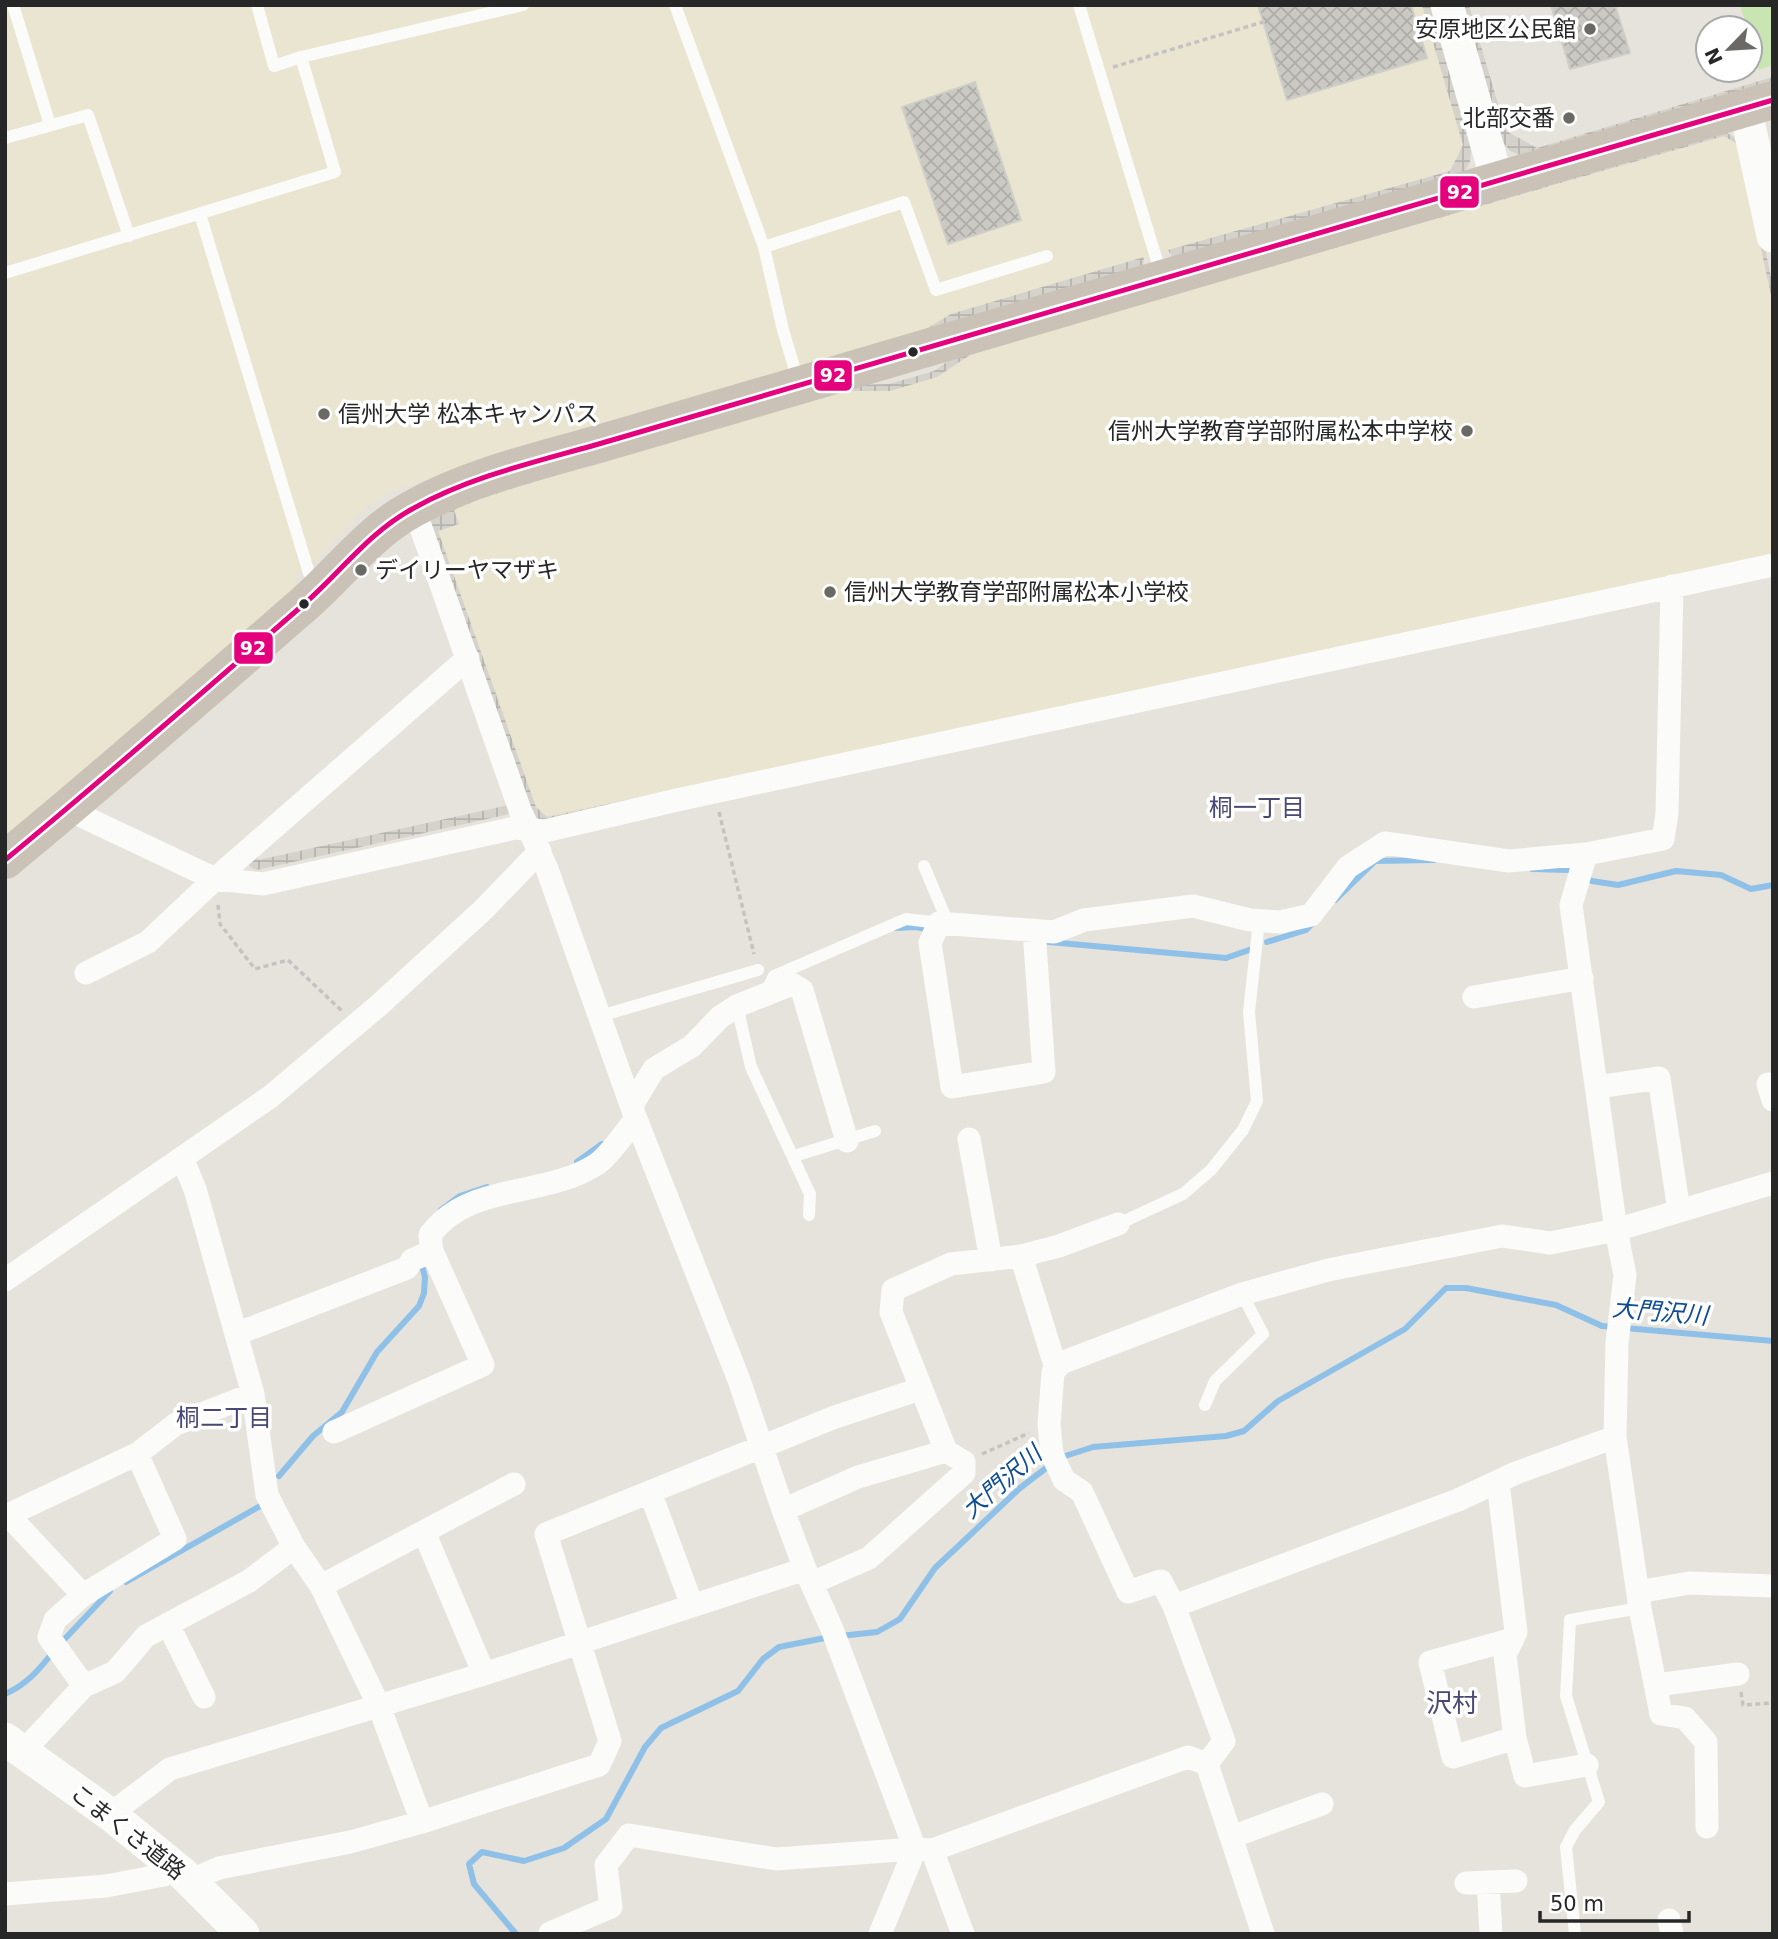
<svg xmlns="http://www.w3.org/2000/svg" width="1778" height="1939" viewBox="0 0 1778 1939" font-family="'DejaVu Sans','Noto Sans JP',sans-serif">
	<defs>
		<pattern id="plaza-grid" width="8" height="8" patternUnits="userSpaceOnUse" patternTransform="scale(1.75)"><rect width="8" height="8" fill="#d4d2cb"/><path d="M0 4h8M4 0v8" fill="none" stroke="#b6b4ae"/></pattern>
		<pattern id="building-cross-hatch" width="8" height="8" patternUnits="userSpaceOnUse" patternTransform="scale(1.75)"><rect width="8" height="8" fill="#cbc9c3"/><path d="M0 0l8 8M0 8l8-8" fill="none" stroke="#aeada8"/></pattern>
	</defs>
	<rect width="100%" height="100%" fill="#e6e3dc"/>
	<!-- education -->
	<path fill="#e9e5d0" d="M5 5H1422L1463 145 1450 171 951 314 921 332 514 451 393 491 366 506 315 561 295 575 297 577 292 598 5 845Z
		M1724 136 1739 145 1773 305V555L546 817 536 808 438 531 458 524 454 510 480 499 527 484 837 391 854 392 937 377 976 351Z"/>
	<!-- pitch -->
	<path fill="#c9e6b2" d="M1740 5H1773V65L1759 70 1750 39V28H1747Z"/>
	<!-- plaza -->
	<path fill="url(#plaza-grid)" d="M1422 5H1430L1469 135 1471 151 1470 162 1464 173 1172 257 1168 250 1450 171 1463 145Z
		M1461 5H1469L1506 131 1537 148 1766 79 1773 77V84L1520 155 1510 151 1501 140Z
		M1725 132 1743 142 1773 287V305L1739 145 1724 136 976 351 937 377 890 391H837L527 484 480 499 454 510 459 524 438 531 536 807 547 817 1674 576 1773 555V559L542 822 527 808 432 533 428 521 437 516 472 499 520 483 847 385 889 384 934 371 961 352Z
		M1144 257 1143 265 921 332 951 314Z
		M509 805 510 813 505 815 257 870 250 867 248 861 256 851 258 860Z"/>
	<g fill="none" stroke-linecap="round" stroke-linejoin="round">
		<!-- stream -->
		<path stroke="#8fc1e8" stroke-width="6" d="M1532 869 1569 870
			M1584 877 1592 881 1618 885 1676 871 1721 875 1751 889 1773 885
			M1335 900 1375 861 1434 860
			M896 928 915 927 928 929
			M1049 942 1226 958 1252 949
			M1267 942 1306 930 1313 923
			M577 1162 602 1144
			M441 1210 460 1196 487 1187
			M1625 1328 1773 1341
			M1059 1458 1093 1447 1226 1436 1244 1431 1278 1401 1405 1329 1446 1288H1466L1556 1305 1602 1326 1614 1327
			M279 1476 313 1436 342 1412 377 1352 419 1306 424 1293 425 1277 421 1262
			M126 1582 262 1505
			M840 1636 877 1632 900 1619 935 1568 1020 1488 1050 1465
			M60 1644 110 1591
			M5 1694C26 1685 39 1670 53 1652
			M516 1934 474 1884 469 1864 482 1852 524 1861 564 1848 606 1819 645 1747 661 1728 738 1691 763 1659 779 1647 830 1637"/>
	</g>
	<!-- building -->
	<path fill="url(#building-cross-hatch)" stroke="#d0cec8" stroke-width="2" d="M1258 5H1411L1427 58 1287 100Z
		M1551 5H1615L1630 53 1570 69Z
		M975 82 1021 220 948 244 902 107Z"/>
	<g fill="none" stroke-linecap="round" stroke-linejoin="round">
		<!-- path -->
		<path stroke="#c4c3c2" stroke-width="3.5" stroke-dasharray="5 3.5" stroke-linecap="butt" d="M1113 67 1263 22
			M719 812 754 954
			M218 905 220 924 255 969 288 960 342 1011
			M982 1454 1029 1433
			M1741 1692 1743 1705 1773 1703"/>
		<!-- lane -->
		<path stroke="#fbfbfa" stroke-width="12" d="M13 5 50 125
			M257 5 274 66 301 57
			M675 5 764 247 783 330 798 380
			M1079 5 1161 274
			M5 138 88 115 129 236
			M200 214 309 573 319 586
			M764 247 904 202 936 290 1047 256
			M5 273 335 172 301 57 523 5
			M924 866 948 923
			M765 994 774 976 906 919 939 923
			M737 1006 751 1067 810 1194 809 1215
			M600 1016 758 970
			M794 1156 875 1131
			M1118 1224 1183 1194 1211 1170 1243 1130 1257 1101 1249 1012 1259 921
			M1205 1405 1215 1381 1263 1334 1242 1294
			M1575 1934 1566 1847 1575 1830 1599 1802 1566 1696 1570 1620 1640 1608"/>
		<!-- street -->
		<path stroke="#fbfbfa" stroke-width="23" d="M414 508 520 810 547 869 636 1119 739 1380 783 1510 805 1569 832 1629 915 1849 880 1934
			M67 809 215 879 263 884 515 828 545 831 677 800 1773 565
			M1586 854 1571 905 1616 1230 1625 1275 1617 1343 1615 1437 1640 1608 1661 1714 1685 1718 1706 1742 1707 1827
			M1034 930 1044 1072 952 1087 930 943 939 923 1054 932 1084 920 1193 906 1250 920 1280 922 1311 915 1348 867 1385 843 1509 861 1586 854 1663 839 1667 814 1672 586
			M86 973 148 942 215 879 468 658
			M1474 997 1582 978
			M1768 1084 1773 1100
			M1597 1087 1659 1078 1679 1211
			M632 1105 654 1069 692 1046 720 1017 737 1006 792 984 802 990 847 1141
			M969 1139 991 1260
			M182 1158 195 1189 253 1394 267 1495 294 1547 321 1586 379 1706 422 1822
			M1021 1256 1056 1368
			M5 1280 270 1097 378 1006 483 910 540 851
			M236 1334 407 1268 412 1260 432 1251
			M334 1432 483 1365 432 1251 430 1235C468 1182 546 1198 597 1164 610 1155 625 1132 636 1119
			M1498 1482 1516 1632 1505 1655 1515 1738 1525 1776 1587 1765
			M650 1492 692 1605
			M783 1510 858 1477 946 1451
			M424 1532 484 1674
			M812 1583 869 1558 964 1473V1462L946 1451 891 1312 893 1290 951 1264 1021 1256 1059 1246 1118 1224
			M321 1586 514 1484
			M1638 1592 1689 1583 1773 1586
			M83 1595 8 1515 137 1454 176 1424 253 1394
			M1174 1606 1458 1500 1516 1473 1615 1437
			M168 1624 204 1697
			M1513 1639 1430 1662 1453 1757 1515 1738
			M1656 1685 1738 1674
			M84 1686 49 1637 55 1620 83 1595 175 1539 137 1454
			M25 1753 31 1743 84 1686 115 1672 146 1636 249 1581 294 1547
			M1207 1764 1224 1741 1174 1606 1161 1581 1128 1592 1082 1492 1064 1480 1052 1454 1049 1424 1053 1372 1061 1363 1242 1294 1328 1270 1502 1236 1550 1243 1616 1230 1773 1183
			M1207 1764 1263 1934
			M121 1806 170 1769 484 1674 805 1569
			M1231 1837 1322 1804
			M932 1850 963 1934
			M1488 1882 1491 1934
			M1466 1883 1516 1881
			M193 1884 205 1874 219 1868 350 1842 422 1822 599 1765 610 1741 546 1534 835 1417 920 1389
			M5 1894 106 1886 164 1875
			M1669 1920 1672 1934
			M550 1933 611 1907 606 1865 629 1835 776 1859 915 1849 932 1850 1188 1757 1207 1764"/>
		<!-- secondary -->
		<path stroke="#fbfbfa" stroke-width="33" d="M1447 5 1497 180
			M1745 107 1773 236
			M5 1739 111 1815 181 1872 243 1934"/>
		<!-- highway -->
		<path stroke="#cbc2b7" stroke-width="38" d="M5 860C106 777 204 691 303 605 339 574 370 531 414 508 473 475 544 460 609 441L1773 100"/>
		<!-- bus-1 casing -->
		<g stroke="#fff" stroke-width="10">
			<path id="bus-1" d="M5 860C106 777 204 691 303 605 339 574 370 531 414 508 473 475 544 460 609 441L1773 100"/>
		</g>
		<!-- bus-1 -->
		<use href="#bus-1" stroke="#e5007d" stroke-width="5"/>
	</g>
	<!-- markers -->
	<g fill="#6a6966" stroke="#fff" stroke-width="2.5">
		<circle cx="1590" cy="29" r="7"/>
		<circle cx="1569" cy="118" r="7"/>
		<circle cx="324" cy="414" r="7"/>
		<circle cx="1467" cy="431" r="7"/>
		<circle cx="361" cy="570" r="7"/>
		<circle cx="830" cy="592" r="7"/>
	</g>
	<g fill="#272727" stroke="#fff" stroke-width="2.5">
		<circle cx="913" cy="352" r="6"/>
		<circle cx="304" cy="604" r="6"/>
	</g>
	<g text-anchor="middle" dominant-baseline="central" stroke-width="7" stroke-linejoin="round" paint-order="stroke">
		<!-- poi labels -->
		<g font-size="23" fill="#272727" stroke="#fff" text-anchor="end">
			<text x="1576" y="29">安原地区公民館</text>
			<text x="1555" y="118">北部交番</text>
			<text x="338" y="414" text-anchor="start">信州大学 松本キャンパス</text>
			<text x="1453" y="431">信州大学教育学部附属松本中学校</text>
			<text x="375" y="570" text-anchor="start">デイリーヤマザキ</text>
			<text x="844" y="592" text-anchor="start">信州大学教育学部附属松本小学校</text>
		</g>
		<!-- street labels -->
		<g font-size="23" fill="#272727" stroke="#fff">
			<text transform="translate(128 1832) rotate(38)">こまくさ道路</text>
		</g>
		<!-- neighbourhood labels -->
		<g font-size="24" fill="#484876" stroke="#fff">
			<text x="1257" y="808">桐一丁目</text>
			<text x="224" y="1418">桐二丁目</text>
		</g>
		<!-- water labels -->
		<g font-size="24" font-style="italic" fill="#0e4d93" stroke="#fff">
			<text transform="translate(1660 1312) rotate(5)">大門沢川</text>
			<text transform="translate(1002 1482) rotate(-41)">大門沢川</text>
		</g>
		<!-- quarter labels -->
		<g font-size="26" fill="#484876" stroke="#fff">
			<text x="1452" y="1703">沢村</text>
		</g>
	</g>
	<g stroke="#fff" stroke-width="2.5">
		<rect x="1439" y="175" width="41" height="34" rx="7" fill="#e5007d"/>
		<rect x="813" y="359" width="40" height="33" rx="7" fill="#e5007d"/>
		<rect x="233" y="631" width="41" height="34" rx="7" fill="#e5007d"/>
	</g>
	<g font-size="19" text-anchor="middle" font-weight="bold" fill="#fff">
		<text x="1460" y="199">92</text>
		<text x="833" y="382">92</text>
		<text x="253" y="655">92</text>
	</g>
	<!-- border -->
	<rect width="1778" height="1939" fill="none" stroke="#272727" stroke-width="14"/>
	<!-- north arrow -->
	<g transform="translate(1729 49) rotate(245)"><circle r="33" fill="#ffffff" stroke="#a9a9a9" stroke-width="2"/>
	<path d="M0-5L12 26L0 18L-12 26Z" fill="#6a6966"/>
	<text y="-10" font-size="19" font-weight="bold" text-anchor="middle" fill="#272727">N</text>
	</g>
	<!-- scale -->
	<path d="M1540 1911v10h149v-10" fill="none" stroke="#272727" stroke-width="3.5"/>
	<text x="1550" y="1911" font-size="21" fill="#272727" stroke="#ffffff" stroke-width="5" paint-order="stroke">50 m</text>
</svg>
